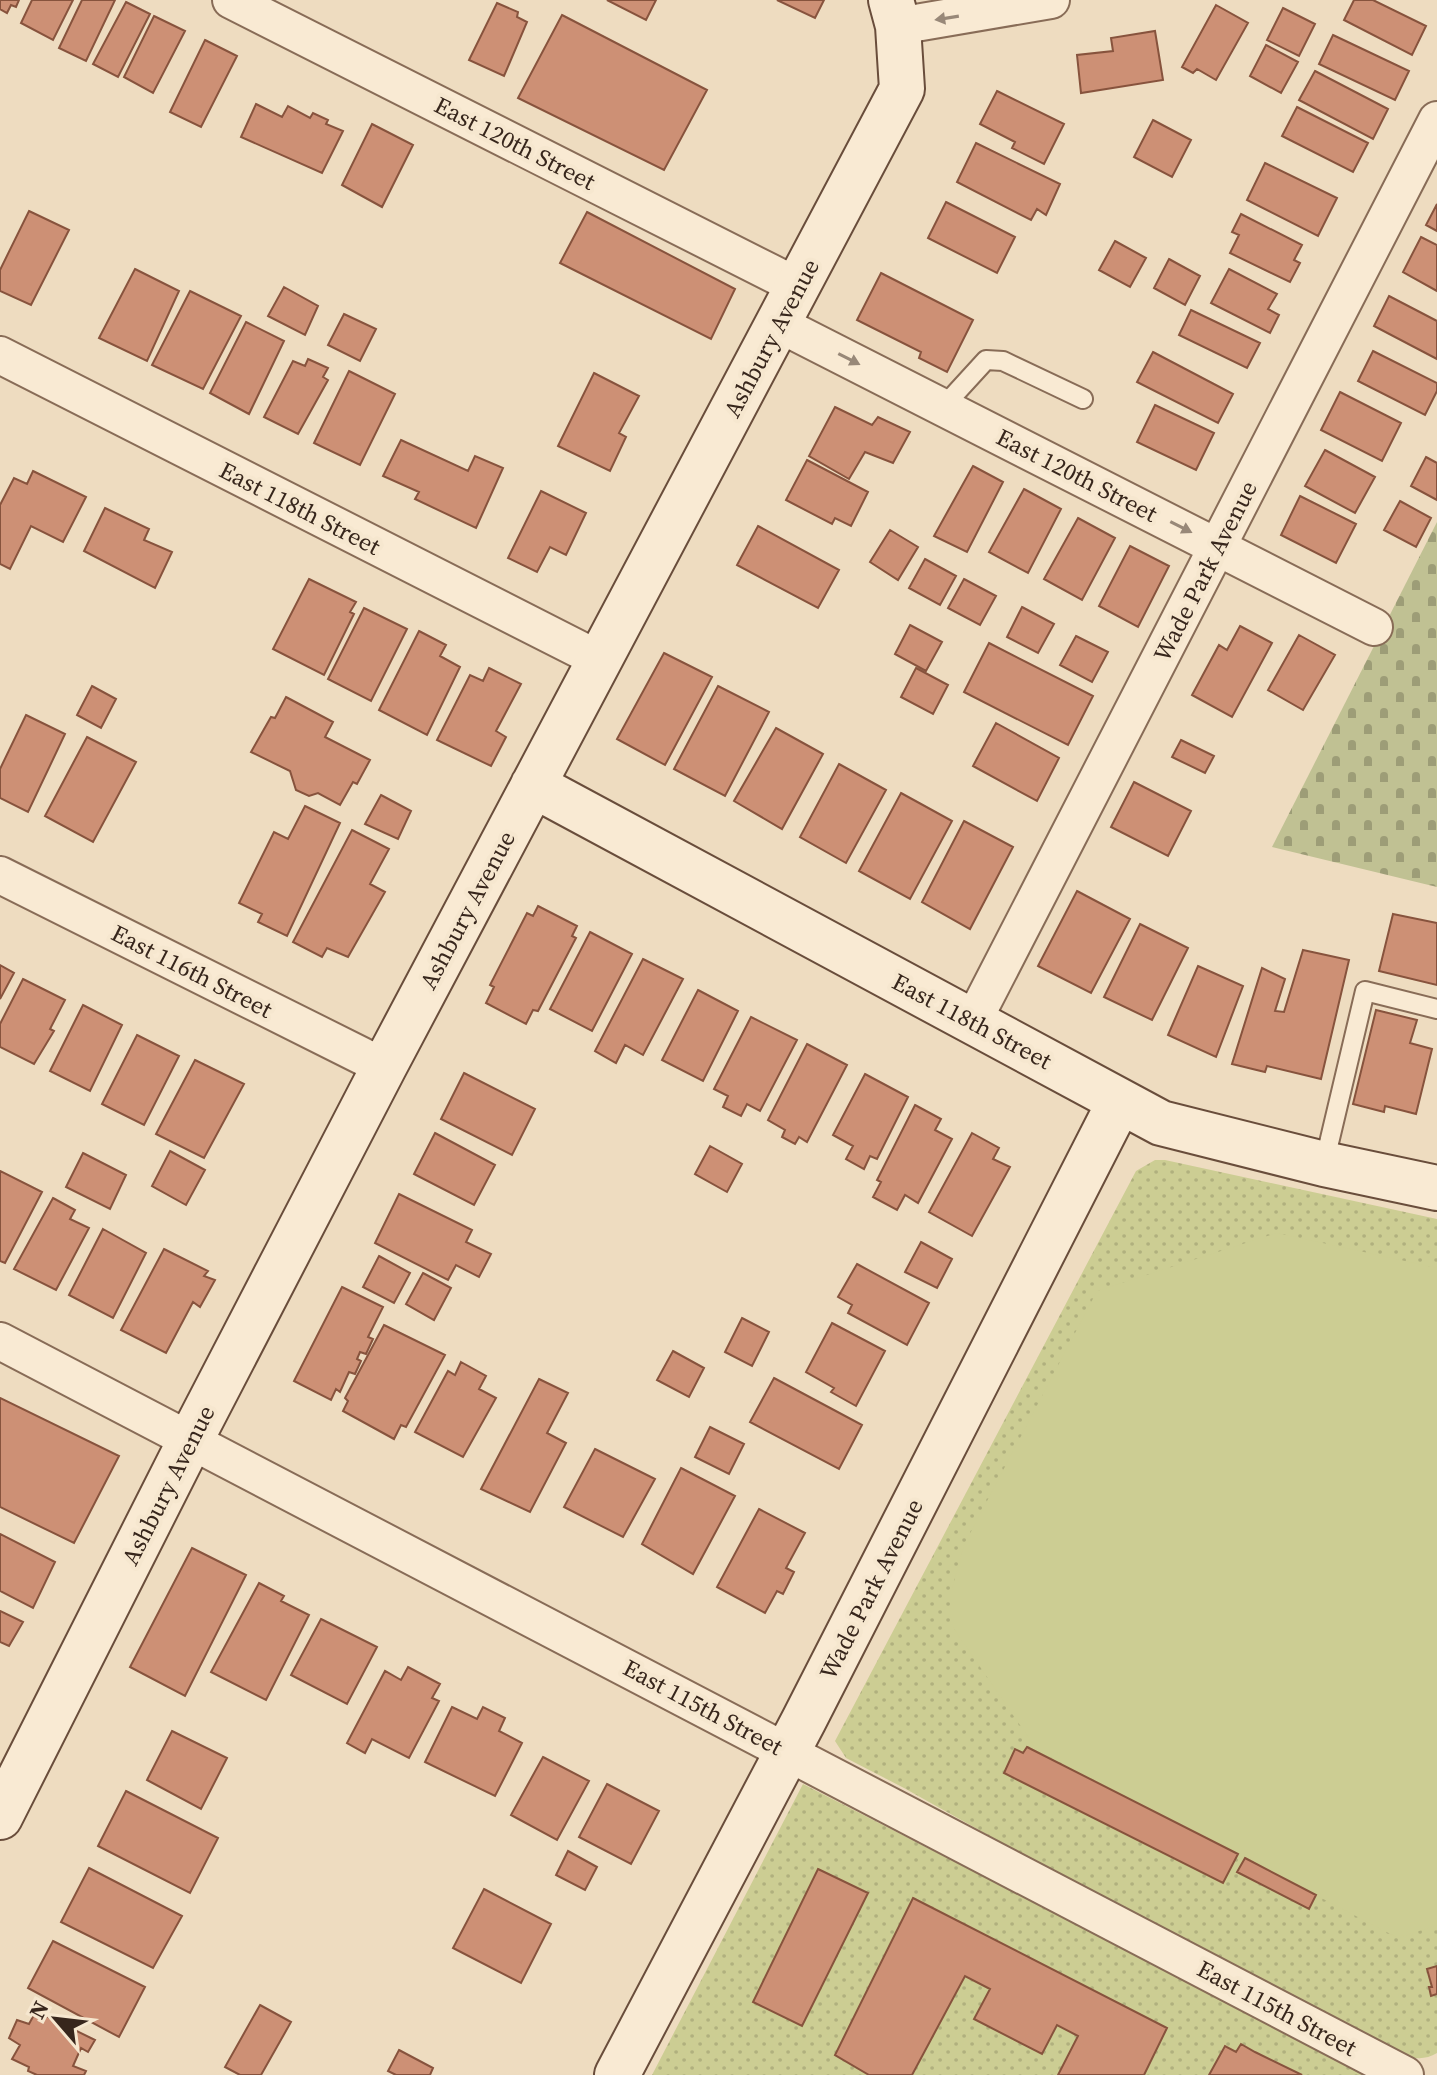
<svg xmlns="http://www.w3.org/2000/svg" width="1437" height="2075" viewBox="0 0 1437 2075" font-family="'Source Serif 4',serif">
	<defs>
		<pattern id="grass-dots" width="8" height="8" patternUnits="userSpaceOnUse" patternTransform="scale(2)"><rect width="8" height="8" fill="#cccd93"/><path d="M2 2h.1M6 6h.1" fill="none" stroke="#b0b07e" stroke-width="1.8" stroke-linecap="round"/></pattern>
		<pattern id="cemetery-stones" width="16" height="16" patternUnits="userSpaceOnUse" patternTransform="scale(2)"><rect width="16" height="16" fill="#c0c193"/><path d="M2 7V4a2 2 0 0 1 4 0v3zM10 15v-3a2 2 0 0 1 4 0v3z" fill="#9d9d77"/></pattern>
	</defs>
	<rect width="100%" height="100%" fill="#eedcc0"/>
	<!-- grass -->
	<path fill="url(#grass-dots)" fill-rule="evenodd" d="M1155 1160H1165L1437 1219V2053C1426 2060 1414 2059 1402 2055L1056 1873 904 1788 846 1758 835 1741 1136 1171Z
		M803 1784 1371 2075H1302L1241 2044 1236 2052 1224 2046 1209 2075H1144L1166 2028 913 1898 835 2055 869 2075H652ZM867 1893 802 2026 753 2002Z
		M965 1976 990 1989 975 2020 1042 2054 1057 2025 1078 2036 1058 2075H912Z"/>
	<!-- cemetery -->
	<path fill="url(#cemetery-stones)" d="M1437 522V887L1272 847Z"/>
	<!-- garden -->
	<path fill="#cccd93" d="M1277 1233 1437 1268V1925L1398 1938 1037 1750 952 1626V1589L964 1545 1097 1291Z"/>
	<!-- building -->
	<path fill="#cd9075" stroke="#87533d" stroke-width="2" d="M0 0H19L16 7 11 5 7 13 0 9Z
		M32 0H73L53 40 21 23Z
		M82 0H115L86 61 59 48Z
		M607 0H656L646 20Z
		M777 0H824L815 18Z
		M1354 0H1373L1426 26 1412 55 1344 20Z
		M126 2 150 14 118 77 93 64Z
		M497 3 518 12 517 17 527 22 504 76 469 60Z
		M1216 5 1248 23 1216 80 1197 69 1193 73 1182 67Z
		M1283 8 1315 24 1299 56 1267 40Z
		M562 15 707 90 664 170 518 98Z
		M154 16 185 31 153 93 124 77Z
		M1155 31 1163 80 1081 93 1077 55 1113 51 1111 38Z
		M1333 35 1409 71 1395 100 1319 64Z
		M205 40 237 56 201 127 170 112Z
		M1266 45 1298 62 1281 93 1250 76Z
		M1315 71 1388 109 1373 139 1299 100Z
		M997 91 1064 124 1044 164 1012 148 1015 142 980 124Z
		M256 104 282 117 288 106 310 118 313 113 328 120 326 124 343 131 322 173 241 137Z
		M1297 107 1368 143 1353 172 1282 136Z
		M1153 120 1191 140 1172 177 1134 157Z
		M372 124 413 145 382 207 342 185Z
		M976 143 1060 184 1046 215 1037 209 1031 220 957 182Z
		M1265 163 1337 198 1318 236 1247 200Z
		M946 202 1015 237 997 273 928 238Z
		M1437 204V231L1426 225Z
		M29 211 69 230 31 305 0 291V270Z
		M587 212 735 289 711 339 560 263Z
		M1241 214 1302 245 1294 260 1300 263 1290 282 1230 253 1239 235 1232 232Z
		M1421 237 1437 245V291L1403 272Z
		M1115 241 1146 258 1130 287 1099 270Z
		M1169 259 1200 276 1185 305 1154 288Z
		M135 269 179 291 147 361 99 338Z
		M1229 269 1277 294 1268 309 1279 315 1270 333 1211 303Z
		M881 273 973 320 947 372 919 358 921 352 857 320Z
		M284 287 318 306 305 335 268 316Z
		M190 291 241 316 203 389 152 365Z
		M1389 296 1437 321V359L1374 326Z
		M1191 310 1260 343 1247 368 1179 335Z
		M344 314 376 329 360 361 328 345Z
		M246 322 284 341 249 414 210 393Z
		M1373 351 1437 383V391L1425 415 1358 381Z
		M1153 352 1233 394 1218 423 1137 382Z
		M308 359 328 368 323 377 328 380 298 434 264 417 293 361 305 366Z
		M349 371 395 394 360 465 314 443Z
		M594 373 639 396 619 433 626 437 610 471 558 446Z
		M1340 392 1401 423 1382 461 1321 430Z
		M1155 405 1214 433 1196 470 1137 442Z
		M835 407 872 425 878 417 910 432 893 463 865 452 849 479 809 456Z
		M401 440 468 471 475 456 503 468 476 528 415 499 419 492 383 476Z
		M1325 450 1375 477 1355 513 1305 486Z
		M1426 457 1437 463V500L1411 486Z
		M807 460 868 492 851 526 835 518 832 524 786 500Z
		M973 466 1003 482 967 552 934 536Z
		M33 471 86 497 63 542 31 526 10 569 0 564V505L14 478 27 484Z
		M1024 489 1061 509 1028 573 989 552Z
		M541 491 586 513 566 555 550 547 537 572 508 558Z
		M1300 496 1356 524 1336 563 1281 535Z
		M1400 501 1431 518 1416 547 1384 530Z
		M105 508 149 529 144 540 172 552 155 588 84 551Z
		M1078 518 1115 538 1082 600 1044 579Z
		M758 526 839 570 818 608 737 565Z
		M890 530 918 547 898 580 870 562Z
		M1130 546 1169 566 1138 627 1099 606Z
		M925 559 956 576 940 605 909 588Z
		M309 579 356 602 350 612 354 614 324 675 273 649Z
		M964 579 996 596 980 625 948 608Z
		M1022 607 1054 624 1038 653 1007 637Z
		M364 608 407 629 371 701 328 679Z
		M910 625 942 642 926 671 895 654Z
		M1240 626 1272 643 1232 717 1192 695 1219 645 1227 650Z
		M419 631 446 645 440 656 460 667 427 735 379 710Z
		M1299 635 1335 655 1303 710 1268 690Z
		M1076 636 1108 652 1092 682 1060 665Z
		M989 643 1093 696 1068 745 964 692Z
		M664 653 712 677 665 765 617 739Z
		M489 668 521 684 496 731 506 737 491 766 437 740 470 675 483 681Z
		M916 668 948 685 933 714 901 697Z
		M92 686 116 699 101 728 77 715Z
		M718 686 769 712 725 796 674 769Z
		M286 697 333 722 325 737 370 760 357 784 353 782 340 805 318 793 309 796 296 790 290 771 251 752 271 717 275 718Z
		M26 715 65 734 28 812 0 798V769Z
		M996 723 1059 758 1037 801 973 766Z
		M776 728 823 754 782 829 734 801Z
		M87 737 136 762 93 842 45 816Z
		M1181 740 1214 756 1205 773 1172 757Z
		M839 764 886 790 846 863 800 837Z
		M1134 782 1191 811 1168 856 1111 827Z
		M901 793 952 821 910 899 859 871Z
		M381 795 411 811 398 839 365 824Z
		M305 806 340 823 287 936 258 922 262 914 239 903 274 832 288 839Z
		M964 821 1013 847 970 929 922 902Z
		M352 830 389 849 370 884 385 892 348 957 327 948 322 957 293 942Z
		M1077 891 1130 919 1091 993 1038 966Z
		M538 906 577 926 572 936 576 938 538 1011 533 1010 526 1024 486 1003 494 987 490 985 527 913 533 916Z
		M1393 914 1437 923V985L1379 971Z
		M1140 924 1188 948 1152 1020 1104 997Z
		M590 932 632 954 592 1031 550 1009Z
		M1303 950 1349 960 1321 1079 1267 1066 1265 1072 1232 1064 1262 968 1285 979 1275 1011 1284 1012Z
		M643 959 683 979 643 1055 625 1045 616 1063 595 1051Z
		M0 965 14 973 0 999Z
		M1198 966 1243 986 1216 1057 1168 1035Z
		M23 979 65 1000 50 1029 54 1031 34 1064 0 1047V1024Z
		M698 990 738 1011 703 1081 662 1060Z
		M83 1005 122 1025 90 1091 50 1071Z
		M1376 1010 1417 1020 1410 1043 1432 1049 1416 1114 1385 1106 1384 1112 1353 1104Z
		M751 1017 797 1040 760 1111 747 1104 741 1116 723 1107 728 1096 714 1089Z
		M137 1035 179 1056 144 1125 102 1104Z
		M807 1044 847 1065 807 1142 799 1137 795 1144 782 1137 785 1130 768 1120Z
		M195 1060 244 1084 204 1158 156 1134Z
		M464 1073 535 1109 512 1155 441 1119Z
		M865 1074 908 1097 877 1159 870 1156 864 1169 846 1159 853 1146 833 1135Z
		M915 1105 941 1119 935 1130 952 1139 918 1203 905 1195 897 1210 873 1197 881 1182 877 1180Z
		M435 1133 495 1165 474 1205 414 1174Z
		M972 1133 999 1148 993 1159 1010 1167 972 1236 929 1212Z
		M710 1146 742 1164 727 1192 695 1174Z
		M170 1151 205 1170 186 1205 152 1186Z
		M83 1153 126 1175 110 1209 66 1187Z
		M0 1171 42 1192 5 1263 0 1261Z
		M399 1194 472 1230 466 1242 491 1254 479 1277 456 1265 448 1280 375 1243Z
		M53 1198 75 1210 70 1219 89 1228 56 1290 14 1269Z
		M103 1229 146 1253 113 1318 69 1295Z
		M921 1242 952 1259 937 1288 905 1272Z
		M164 1249 208 1271 204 1276 215 1280 200 1307 193 1302 166 1353 121 1330Z
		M379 1256 410 1273 394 1303 363 1287Z
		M857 1264 929 1303 907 1345 848 1313 852 1305 838 1297Z
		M423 1273 451 1288 434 1320 406 1304Z
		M342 1287 383 1307 368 1337 373 1339 366 1354 360 1352 357 1359 361 1361 355 1374 349 1372 340 1392 336 1389 331 1400 294 1381Z
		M742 1318 769 1332 752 1366 725 1352Z
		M832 1323 885 1351 856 1406 831 1392 834 1388 806 1372Z
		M384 1325 445 1355 406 1427 401 1425 394 1439 343 1411 348 1401 345 1398Z
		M673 1351 704 1368 689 1397 657 1380Z
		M461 1362 486 1376 479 1389 496 1398 463 1457 415 1432 448 1371 455 1375Z
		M774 1378 862 1425 839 1469 750 1422Z
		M539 1379 568 1393 547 1433 566 1443 530 1512 481 1489Z
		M0 1398 119 1456 74 1543 0 1507Z
		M710 1427 744 1444 729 1474 695 1457Z
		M595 1449 655 1479 623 1537 564 1507Z
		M681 1468 735 1496 693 1574 642 1544Z
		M759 1509 805 1533 786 1568 794 1572 783 1594 777 1591 765 1613 717 1587Z
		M0 1534 55 1562 33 1608 0 1591Z
		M192 1548 246 1575 185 1696 130 1667Z
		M259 1583 284 1596 281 1601 309 1615 266 1700 211 1672Z
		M0 1611 23 1622 9 1646 0 1642Z
		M321 1619 377 1647 347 1704 291 1675Z
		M408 1667 440 1684 432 1698 439 1701 409 1758 372 1739 365 1753 347 1743 385 1671 401 1680Z
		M452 1707 477 1719 483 1707 505 1718 499 1731 522 1743 495 1796 425 1762Z
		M172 1731 227 1758 201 1809 147 1780Z
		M1027 1747 1238 1854 1223 1883 1004 1773 1015 1749 1023 1753Z
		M543 1757 589 1781 557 1840 511 1815Z
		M607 1784 659 1811 631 1864 579 1837Z
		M126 1791 218 1838 190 1893 98 1846Z
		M568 1851 597 1867 585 1890 556 1875Z
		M1245 1858 1316 1895 1309 1909 1237 1872Z
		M89 1868 182 1916 153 1968 61 1922Z
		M818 1869 868 1893 802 2026 753 2002Z
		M484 1889 551 1924 521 1983 453 1948Z
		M913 1898 1167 2028 1144 2075H1058L1078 2036 1057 2025 1042 2054 974 2019 990 1989 965 1976 912 2075H869L835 2055Z
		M53 1941 145 1987 119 2037 28 1988Z
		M1437 1966V1994L1431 1996 1429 1987H1432L1427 1969Z
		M260 2005 291 2022 261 2075H240L225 2067Z
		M36 2011 95 2040 88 2052 81 2048 73 2066 86 2071 84 2075H37L28 2071 29 2067 12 2059 20 2045 9 2038 17 2020 29 2024Z
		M1241 2044 1255 2052 1302 2075H1209L1225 2046 1236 2052Z
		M399 2050 433 2068 430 2075H396L388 2071Z"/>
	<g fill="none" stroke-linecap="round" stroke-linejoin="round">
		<!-- lane casing -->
		<g stroke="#886c57" stroke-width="22">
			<path id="lane" d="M943 407 986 360 1003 361 1083 399
				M1324 1164 1365 991 1437 1009"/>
		</g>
		<!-- street casing -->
		<g stroke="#886c57" stroke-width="40">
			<path id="street" d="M231 0 799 287
				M898 26 1051 0
				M779 324 1374 627
				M0 355 600 660
				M0 875 384 1067
				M973 1021 1437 120
				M0 1341 1405 2075"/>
		</g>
		<!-- secondary casing -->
		<g stroke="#694d3b" stroke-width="48">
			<path id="secondary" d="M533 785 1161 1123 1324 1164 1437 1188
				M0 1817 191 1439 384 1067 902 89 898 26 891 0
				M617 2075 804 1720 1120 1101"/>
		</g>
		<!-- lane -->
		<use href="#lane" stroke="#f9ead3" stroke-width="18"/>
		<!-- street -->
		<use href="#street" stroke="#f9ead3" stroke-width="36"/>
		<!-- secondary -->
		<use href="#secondary" stroke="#f9ead3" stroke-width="44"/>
	</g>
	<!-- one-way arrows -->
	<defs><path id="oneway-solid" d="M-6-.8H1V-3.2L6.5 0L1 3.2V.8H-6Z" transform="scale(2)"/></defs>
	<g fill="#988878">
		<use href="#oneway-solid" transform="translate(947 18) rotate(171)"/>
		<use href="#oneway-solid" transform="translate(849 359) rotate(27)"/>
		<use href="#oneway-solid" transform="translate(1181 527) rotate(27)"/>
	</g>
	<g text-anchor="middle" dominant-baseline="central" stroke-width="8" stroke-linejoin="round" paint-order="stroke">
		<!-- street labels -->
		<g font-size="24" fill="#37261c" stroke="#f6e7cf">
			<text transform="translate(515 143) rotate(27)">East 120th Street</text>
			<text transform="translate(771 338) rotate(-62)">Ashbury Avenue</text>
			<text transform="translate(1077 475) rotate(27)">East 120th Street</text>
			<text transform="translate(300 508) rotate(27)">East 118th Street</text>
			<text transform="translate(1205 571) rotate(-63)">Wade Park Avenue</text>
			<text transform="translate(467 910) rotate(-62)">Ashbury Avenue</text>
			<text transform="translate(192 971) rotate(27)">East 116th Street</text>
			<text transform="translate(972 1021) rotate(28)">East 118th Street</text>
			<text transform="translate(168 1485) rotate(-63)">Ashbury Avenue</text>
			<text transform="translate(871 1589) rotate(-63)">Wade Park Avenue</text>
			<text transform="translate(703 1707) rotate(28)">East 115th Street</text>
			<text transform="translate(1277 2008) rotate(28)">East 115th Street</text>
		</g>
	</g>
	<!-- north arrow -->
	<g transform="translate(56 2019) rotate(298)" stroke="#f6e7cf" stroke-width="6" paint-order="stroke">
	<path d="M0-6L14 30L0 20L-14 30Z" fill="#37261c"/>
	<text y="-12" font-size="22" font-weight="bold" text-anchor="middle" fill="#37261c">N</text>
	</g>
</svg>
